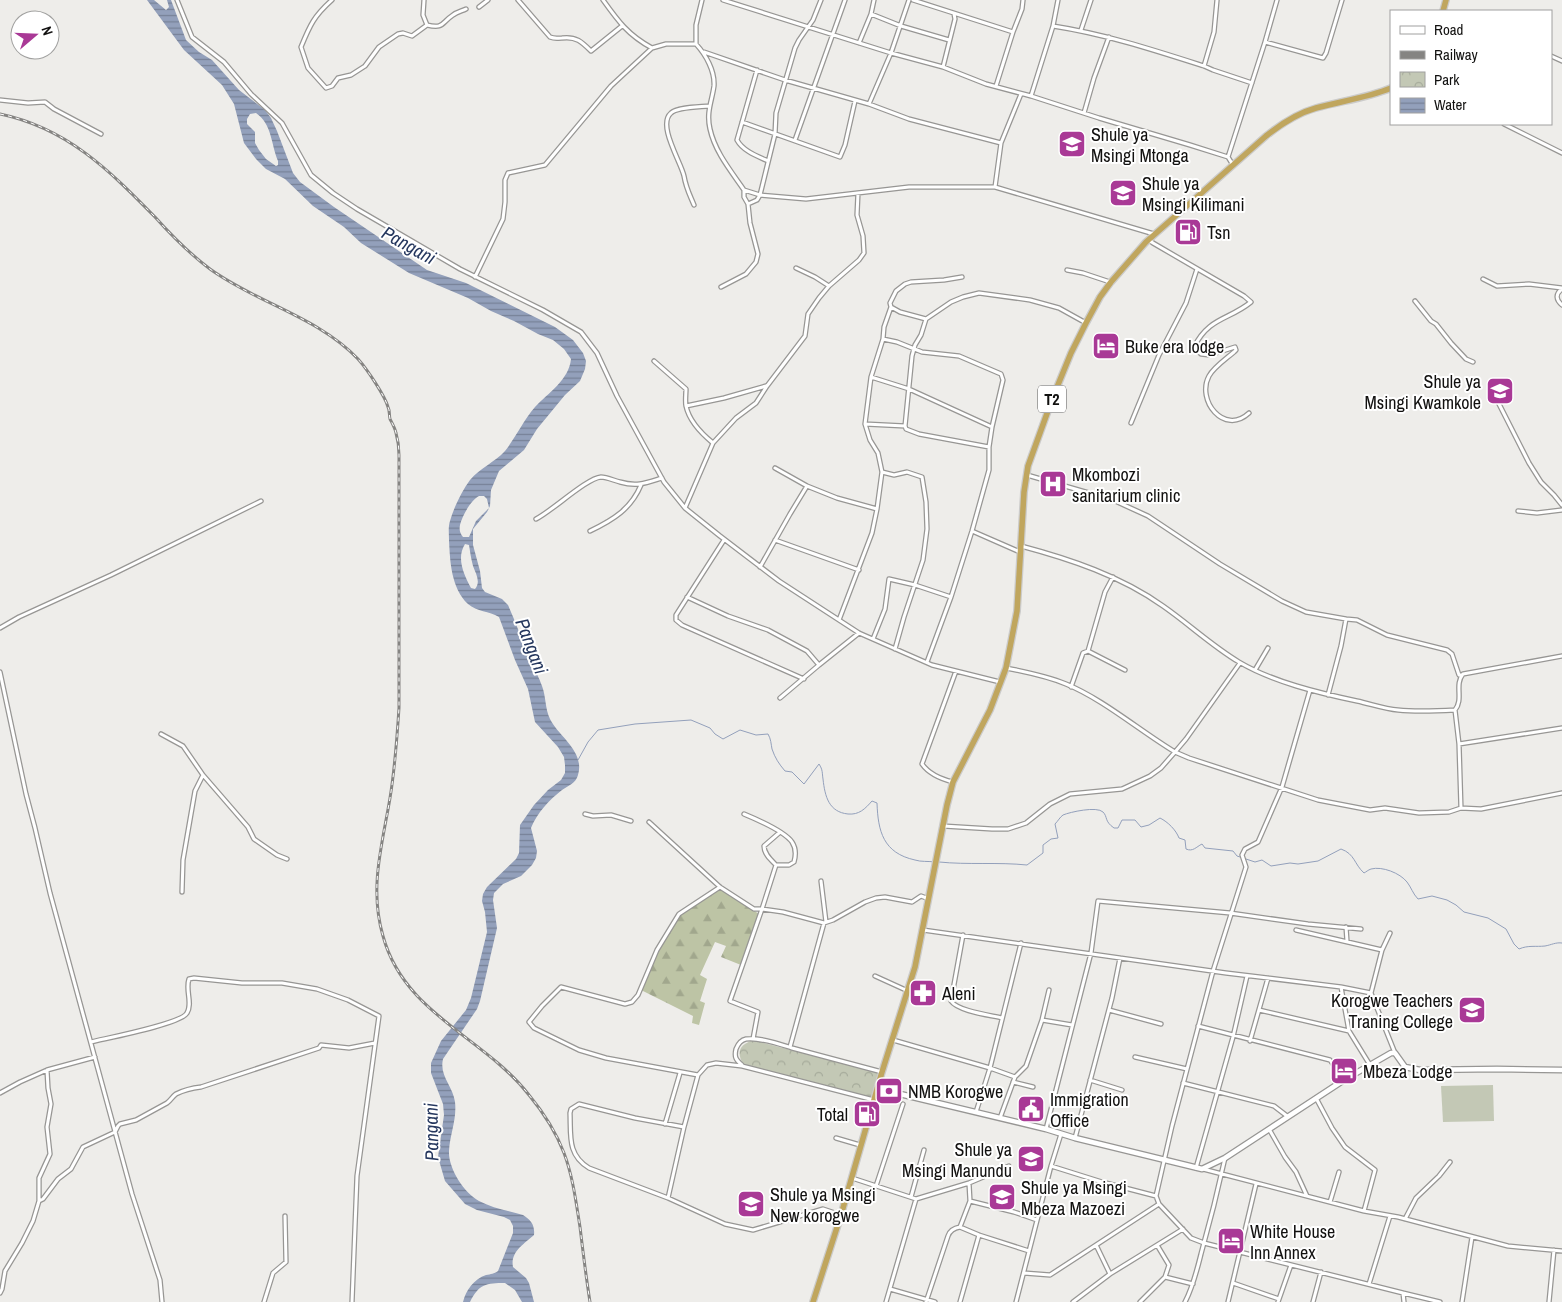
<svg xmlns="http://www.w3.org/2000/svg" width="1562" height="1302" viewBox="0 0 1562 1302" font-family="'Archivo Narrow',sans-serif">
	<defs>
		<pattern id="forest-firs" width="22" height="20" patternUnits="userSpaceOnUse" patternTransform="scale(1.25)"><rect width="22" height="20" fill="#bdc4a5"/><path d="M5 1l3.5 6h-7zM16 11l3.5 6h-7z" fill="#a1a78d"/></pattern>
		<pattern id="park-crowns" width="20" height="18" patternUnits="userSpaceOnUse" patternTransform="scale(1.25)"><rect width="20" height="18" fill="#c3c8b5"/><path d="M2 6a3 3 0 1 1 6 0M12 15a3 3 0 1 1 6 0" fill="none" stroke="#a6ab9b"/></pattern>
		<pattern id="water-rules" width="6" height="5" patternUnits="userSpaceOnUse" patternTransform="scale(1.25)"><rect width="6" height="5" fill="#93a0bb"/><path d="M0 2.5h6" fill="none" stroke="#778197"/></pattern>
	</defs>
	<rect width="100%" height="100%" fill="#eeedea"/>
	<!-- forest -->
	<path fill="url(#forest-firs)" d="M721 889 759 914 741 965 721 957 726 946 715 942 700 975 707 979 700 1001 705 1003 699 1025 692 1023 693 1016 641 990 659 951 680 915 688 908Z"/>
	<!-- park -->
	<path fill="url(#park-crowns)" d="M753 1040 878 1073 871 1098 743 1064C736 1051 740 1045 753 1040Z"/>
	<!-- pitch -->
	<path fill="#c3c8b5" d="M1493 1085 1494 1121 1443 1122 1441 1086Z"/>
	<!-- water -->
	<path fill="url(#water-rules)" fill-rule="evenodd" d="M147 0H154L166 10 169 7 167 0H171L186 40 199 52 212 60 239 90 265 110 271 118 277 131 293 173 300 182 334 207 427 270 466 283 555 327 573 340 583 353 586 361 585 369 580 381 565 395 537 429 524 450 499 471 491 490 490 506 487 512 473 529V545L480 571 482 588 485 592 502 599 508 605C516 623 523 643 531 661 534 669 539 677 542 686 546 696 545 709 550 719 559 737 585 751 578 775 576 783 568 786 562 790 549 800 537 813 531 828L537 851 536 858 532 865 521 876 503 884 494 893 493 900 497 928 480 1001 477 1009 443 1059C439 1076 453 1086 455 1102 457 1119 450 1134 449 1151 448 1168 464 1193 479 1201 492 1208 509 1211 523 1215 531 1220 535 1225 534 1235 524 1244 510 1252 513 1267L526 1278 529 1283 534 1302H522L515 1290 505 1283C486 1283 479 1284 470 1302H463C466 1290 474 1279 486 1275 491 1274 494 1274 498 1271L513 1233V1226L510 1220 504 1217 477 1210 465 1204 445 1181 438 1157 444 1115 443 1104 431 1073V1063L441 1041 466 1010 471 998 487 932 485 912 482 901 483 894 487 887 516 859 519 853 520 825 534 805 548 790 561 780 565 773V765L564 757 558 747 535 722 528 689 515 660 499 617C489 611 477 612 468 604 451 588 450 561 449 540 449 534 448 527 450 521 454 507 462 491 470 480 480 468 495 462 505 451 516 437 523 421 535 407 548 393 569 380 571 359L564 349 553 340 538 334 514 321 491 311 468 298 409 273 361 243 344 227 313 206 285 179 266 169 256 159 244 143 234 104 222 85 184 50ZM256 113C272 124 271 144 278 161V165L276 166 266 159 259 150 255 143V132L247 124V119L250 114ZM479 496H484L487 499 489 508 476 521 469 537H463C460 533 459 530 460 525 462 516 471 500 479 496ZM465 544 469 545C470 551 471 559 473 566 476 574 481 582 475 589L471 588C464 575 456 558 465 544Z"/>
	<g fill="none" stroke-linecap="round" stroke-linejoin="round">
		<!-- stream -->
		<path stroke="#93a0bb" stroke-width="1" d="M578 760 588 742 598 730 635 724 691 720 710 728 715 734 723 739 740 730 756 735 768 734C771 739 771 744 772 749 775 758 779 764 785 771L792 772 804 784 819 764C823 770 822 773 823 779 825 797 829 812 848 814 859 815 865 809 872 801L877 803C878 831 883 853 915 860 921 862 928 861 935 862
			M939 862C968 865 998 862 1027 865L1043 853V845L1051 839 1058 838 1055 824C1058 821 1060 817 1063 815 1070 812 1097 806 1103 812 1108 817 1104 821 1114 828H1118L1122 820H1135L1141 827 1149 825 1160 818C1168 822 1176 830 1179 838L1185 840 1186 849C1193 852 1196 847 1202 844L1205 848 1233 851 1237 856 1255 862 1262 860 1271 866 1290 863 1298 864 1318 861 1341 849C1355 854 1354 864 1364 873 1366 872 1368 870 1371 869 1382 866 1400 873 1407 882 1411 887 1413 894 1418 899L1432 896 1447 900 1456 905 1464 912 1488 918 1506 929 1514 944 1519 949C1528 945 1536 947 1545 946 1551 945 1556 942 1562 943"/>
		<!-- minor casing -->
		<g stroke="#979694" stroke-width="5.5">
			<path id="minor" d="M177 0 192 37 224 62 251 94 282 123 311 175 333 193 357 209 460 269 543 310 581 332 597 353 617 396 664 482 685 508 720 536 779 581 859 633 932 665 1000 682
				M332 0C314 16 310 25 301 47L308 68 326 88 332 86 338 78 351 75 365 66 379 47 398 34 403 33 412 36 427 25 423 15 424 0
				M518 0 550 37C555 39 557 38 562 38 576 36 582 42 591 51L622 26
				M603 0C618 21 628 35 652 48
				M702 0 696 25V44C706 55 715 71 714 86 712 101 706 112 710 129 715 152 731 171 744 190V197L748 204 750 223 758 254 756 262 746 274 721 287
				M723 0 891 53 943 67 986 84 1031 96 1099 118 1190 145 1228 157 1233 165
				M913 0 1013 32
				M479 7 488 0
				M871 14 901 26 949 40
				M427 25C444 29 441 23 453 15 457 12 462 11 466 9
				M1053 26C1105 34 1154 50 1204 66L1213 70 1252 83
				M1081 30 1091 0
				M1265 42 1323 58 1326 53 1342 0
				M859 43 871 14 874 0
				M704 52 785 80 869 104 909 119 1001 143
				M1551 56 1562 61
				M1204 66 1214 32 1217 0
				M943 67 955 19 954 14
				M757 70 737 140C743 151 757 156 768 161
				M996 86 1013 32 1022 9 1023 0
				M1031 96 1053 26 1058 0
				M0 100 28 103 45 102 54 109 101 134
				M869 104 891 53 909 0
				M1084 113 1094 78 1109 37
				M742 122 840 157 845 145 855 101
				M1504 124 1562 153
				M795 140 845 0
				M1228 157 1265 42 1277 0
				M995 187 1001 143 1021 94
				M744 190 760 195 806 199 909 187H995L1154 234
				M748 204 757 200 760 195 775 134 776 113 795 48 799 40 813 20 821 0
				M694 205C689 193 686 188 684 176 681 162 657 125 671 113 677 107 700 107 709 106
				M1149 240 1153 243 1244 296 1251 302C1229 320 1209 317 1194 347L1201 354 1210 355 1235 347 1236 350 1234 352C1226 359 1214 367 1209 376 1196 400 1224 436 1249 413
				M796 268 815 277 829 286
				M1067 270 1083 273 1110 282
				M475 277 503 219 505 202V180L508 173 545 165 611 86 652 48 666 44H696
				M1483 279 1497 286 1529 284 1562 288
				M1562 289C1555 294 1556 300 1562 305
				M1415 301 1431 321 1436 324 1451 343 1466 359 1473 362
				M891 307 900 312 926 319
				M883 339 897 342 922 352 959 356 1001 374 1003 380 992 427 989 447V470L972 531 951 597 927 662
				M654 361 686 389C686 394 685 401 686 406 689 420 702 434 713 443
				M871 377 909 389 992 427
				M1498 402 1529 463 1541 482 1554 495 1562 505
				M686 406 724 398 766 386
				M1131 423 1159 355 1186 303 1197 269
				M865 424 905 426
				M989 447 919 434 906 429 905 426 912 356 915 345 921 335 926 319 951 302 963 297 979 293 1030 300 1059 308 1086 323
				M775 468 807 486 837 498 877 509
				M882 472 894 475 907 472 922 477 926 502 927 529 923 560 904 617 895 649
				M1027 475 1113 500 1148 516 1220 564 1282 601 1306 612 1346 619 1357 620 1387 635 1447 650 1452 654 1459 675H1462
				M685 508 713 443 736 418 756 403 767 386 805 336 808 314 819 298 829 286 859 260 864 253 863 236 857 215 858 193
				M1518 511 1537 513 1562 510
				M536 519C552 511 587 478 601 477 607 477 615 481 620 482 637 487 646 483 662 478
				M590 531C613 520 631 509 641 485
				M972 531 1020 552
				M724 540 676 615V620L682 625 804 679
				M775 540 859 570
				M1021 546C1070 559 1121 576 1163 606 1189 624 1212 646 1239 662 1273 682 1319 693 1357 701 1371 704 1385 709 1398 710 1417 712 1436 711 1455 710 1464 699 1454 685 1463 674L1562 656
				M760 567 790 514 807 486
				M687 597 728 616 768 630 807 651 819 665
				M839 620 872 533 877 509 882 472 878 453 870 440 865 424 871 377 883 339 884 327 891 307 890 303 896 291 905 284 911 282 944 280 962 277
				M0 628 19 617 111 575 261 501
				M873 639 885 609 889 579 915 585 951 597
				M1088 651 1125 670
				M1240 663 1186 739 1175 752 1189 758 1318 800 1370 810 1385 808 1419 813 1449 812 1461 808 1481 809 1562 793
				M1255 670 1268 648
				M0 672 26 794 35 828 50 893 132 1194 160 1280 162 1302
				M1071 687 1083 653 1088 651 1105 592 1113 577
				M1310 690 1282 787 1258 842 1245 849 1242 855 1246 867 1213 971 1172 1126 1156 1196 1159 1204 1191 1238 1204 1243 1403 1293 1404 1302
				M1328 695 1341 646 1346 619
				M780 698 819 665 859 633
				M1455 710 1459 744 1461 808
				M161 734 183 746 203 775 195 791 183 860 182 892
				M1459 744 1562 728
				M203 775 248 827 254 839 277 855 287 859
				M953 782C941 779 929 774 922 764L956 671
				M585 814 593 816 611 815 631 821
				M744 814C756 819 785 832 792 842 796 848 796 855 794 862L789 865H776C771 860 764 854 764 846L779 833
				M649 822 720 887 754 909H762L776 865
				M943 826 992 829H1008L1026 823 1050 804 1070 794 1122 789 1150 776 1161 768 1175 752C1140 731 1103 699 1066 684 1047 676 1027 672 1006 668
				M821 881 826 922
				M1346 927 1347 941
				M923 930 1226 973 1341 987 1371 993
				M1296 930 1382 950
				M1390 933 1382 950 1371 993 1395 1053
				M963 935 951 1001C958 1011 989 1015 1002 1018
				M875 976 908 991
				M1341 987 1349 1031 1370 1065
				M1109 1010 1161 1024
				M1259 1010 1349 1031
				M1042 1020 1049 990
				M1198 1026 1330 1060 1344 1080
				M753 1039 758 1012 730 1001 762 909 783 912 824 923 833 920 865 902 876 898 885 897 912 902 921 896 929 899
				M893 1040 990 1068 1021 943
				M1250 1041 1268 978
				M91 1042C107 1038 181 1024 187 1013 193 1003 185 990 189 979L194 978 242 983H282L317 989 348 1000 379 1016 357 1176 352 1302
				M790 1047 824 923
				M1135 1057 1187 1069
				M742 1065C736 1060 734 1057 736 1049 738 1044 741 1040 746 1039 759 1037 779 1044 792 1048 822 1056 852 1064 882 1072
				M698 1075 606 1058 579 1050 534 1028 529 1022 542 1006 561 987 625 1004 632 1002 638 995 657 950 679 914 720 887
				M1090 1080 1122 1090
				M1013 1082 1033 1087
				M1183 1083 1274 1106 1287 1116
				M0 1093 20 1082 47 1070
				M1316 1098 1332 1128 1345 1147 1375 1170 1364 1211
				M976 1112 990 1068 1015 1077
				M1000 1118 1015 1077 1026 1066 1042 1020 1072 1025
				M665 1124 680 1073
				M684 1127 635 1118 579 1104 571 1109 570 1113C571 1135 567 1155 589 1168L668 1198 725 1224 753 1230 823 1209 841 1215
				M1046 1129 1091 953 1098 901 1230 913 1308 924 1361 929
				M1269 1129 1285 1157 1296 1172 1307 1196
				M836 1138 860 1145
				M1075 1138 1112 998 1120 958
				M1051 1166 1102 1182 1156 1196
				M1196 1168 1233 1037 1247 976
				M1203 1169 1364 1211 1398 1217 1508 1246 1562 1251
				M852 1178 916 1199 969 1183 1009 1166
				M876 1186 903 1104
				M911 1197 924 1150
				M668 1198 684 1127 698 1075 707 1065 716 1063 742 1066 874 1100
				M39 1201 43 1199 58 1179 71 1169 83 1147 115 1132 118 1126 120 1124 136 1120 167 1103C171 1100 172 1097 176 1094 184 1090 192 1088 201 1087L319 1048 321 1045 349 1048 375 1043
				M970 1201 1014 1212 1037 1220
				M1330 1202 1339 1172
				M1405 1219 1416 1198 1439 1176 1450 1162
				M960 1227 979 1235 1029 1251
				M1096 1245 1110 1274
				M1024 1273 1050 1275 1159 1204
				M1165 1277 1193 1284
				M1233 1283 1279 1299
				M1369 1284 1390 1216
				M890 1289 935 1302
				M0 1293 2 1289 5 1271 22 1243 33 1221 39 1201V1178L50 1154 47 1127 51 1104 48 1088 47 1070 95 1057
				M1403 1293 1440 1302
				M264 1302 273 1273 286 1262 285 1216
				M886 1302 916 1199
				M926 1302 948 1236C950 1230 954 1228 960 1227L970 1201 969 1183
				M960 1302 979 1235
				M1016 1302 1051 1166 1061 1134
				M1073 1302 1110 1274 1183 1229
				M1140 1302 1165 1277 1169 1265 1157 1245
				M1185 1302C1193 1287 1197 1270 1201 1254 1210 1222 1218 1190 1225 1158
				M1228 1302 1256 1184
				M1278 1302 1291 1265
				M1313 1302 1321 1272
				M1462 1302 1472 1237
				M1549 1302 1554 1250"/>
		</g>
		<!-- tertiary casing -->
		<g stroke="#979694" stroke-width="7">
			<path id="tertiary" d="M878 1087 900 1094 1046 1129 1075 1138 1202 1169 1225 1158 1344 1080 1391 1053H1395L1405 1067 1420 1070 1497 1069 1562 1070"/>
		</g>
		<!-- trunk casing -->
		<g stroke="#cbcbca" stroke-width="8">
			<path id="trunk" d="M1443 11 1446 0
				M813 1302 841 1215 882 1072 915 967 947 805 953 782 990 710 1006 668 1017 611 1024 492 1028 466 1053 397 1071 353 1086 323 1100 297 1111 282 1146 242 1266 136C1281 124 1298 113 1316 108 1341 101 1367 98 1391 88"/>
		</g>
		<!-- minor -->
		<use href="#minor" stroke="#fff" stroke-width="3"/>
		<!-- tertiary -->
		<use href="#tertiary" stroke="#fff" stroke-width="4.5"/>
		<!-- trunk -->
		<use href="#trunk" stroke="#c0a65e" stroke-width="5.5"/>
		<!-- rail casing -->
		<g stroke="#858482" stroke-width="3">
			<path id="rail" d="M0 114C67 128 109 170 155 217 172 236 190 254 210 269 257 303 318 317 358 359 367 369 385 396 388 407 390 411 389 415 390 419 392 423 395 428 396 433 398 440 399 448 399 455V708C397 738 395 768 390 798 382 846 369 888 383 936 404 1014 484 1037 529 1095 543 1112 556 1132 564 1153 573 1177 576 1202 580 1227 583 1252 586 1277 590 1302"/>
		</g>
		<!-- rail -->
		<use href="#rail" stroke="#fff" stroke-width="1" stroke-dasharray="4" stroke-linecap="butt"/>
	</g>
	<!-- icons -->
	<defs>
		<g id="school-square" transform="scale(1.4375)"><rect x="-9" y="-9" width="18" height="18" rx="4" fill="#a93996" stroke="#fff"/><path d="M0-5L7-2L0 1L-7-2ZM-4 1L0 2.5L4 1V4Q0 6-4 4Z" fill="#fff"/></g>
		<g id="fuel-square" transform="scale(1.4375)"><rect x="-9" y="-9" width="18" height="18" rx="4" fill="#a93996" stroke="#fff"/><path d="M-5.5-6h7V0h2V4h1.3V-2.5L3-4.5l.8-.8L6-3V5H2.5V1h-1V6h-7ZM-4.2-4.7v3.2H.2V-4.7Z" fill="#fff"/></g>
		<g id="hotel-square" transform="scale(1.4375)"><rect x="-9" y="-9" width="18" height="18" rx="4" fill="#a93996" stroke="#fff"/><path d="M-6-4.5h1.5V1H6V5H4.5V3h-9V5H-6ZM-4 0a1.8 1.8 0 1 1 3.6 0ZM.5 0V-2.5h3Q6-2.5 6 0Z" fill="#fff"/></g>
		<g id="hospital-square" transform="scale(1.4375)"><rect x="-9" y="-9" width="18" height="18" rx="4" fill="#a93996" stroke="#fff"/><path d="M-5-5h3v3.5h4V-5h3V5h-3V1.5h-4V5h-3Z" fill="#fff"/></g>
		<g id="pharmacy-square" transform="scale(1.4375)"><rect x="-9" y="-9" width="18" height="18" rx="4" fill="#a93996" stroke="#fff"/><path d="M-2-6h4v4h4v4h-4v4h-4v-4h-4v-4h4Z" fill="#fff"/></g>
		<g id="university-square" transform="scale(1.4375)"><rect x="-9" y="-9" width="18" height="18" rx="4" fill="#a93996" stroke="#fff"/><path d="M0-5L7-2L0 1L-7-2ZM-4 1L0 2.5L4 1V4Q0 6-4 4Z" fill="#fff"/></g>
		<g id="bank-square" transform="scale(1.4375)"><rect x="-9" y="-9" width="18" height="18" rx="4" fill="#a93996" stroke="#fff"/><path d="M-6-4H6V4H-6ZM0-2.3a2.3 2.3 0 1 0 0 4.6a2.3 2.3 0 1 0 0-4.6Z" fill="#fff"/></g>
		<g id="civic-square" transform="scale(1.4375)"><rect x="-9" y="-9" width="18" height="18" rx="4" fill="#a93996" stroke="#fff"/><path d="M-.6-6.5H3V-4.5H.6V-3L4-1V1h2V6H-6V1h2V-1L-.6-3ZM-1.2 2.5V6h2.4V2.5Z" fill="#fff"/></g>
	</defs>
	<g fill-rule="evenodd">
		<use href="#school-square" x="1072" y="144"/>
		<use href="#school-square" x="1123" y="193"/>
		<use href="#fuel-square" x="1188" y="232"/>
		<use href="#hotel-square" x="1106" y="346"/>
		<use href="#school-square" x="1500" y="391"/>
		<use href="#hospital-square" x="1053" y="484"/>
		<use href="#pharmacy-square" x="923" y="993"/>
		<use href="#university-square" x="1472" y="1010"/>
		<use href="#hotel-square" x="1344" y="1071"/>
		<use href="#bank-square" x="889" y="1091"/>
		<use href="#civic-square" x="1031" y="1109"/>
		<use href="#fuel-square" x="867" y="1114"/>
		<use href="#school-square" x="1031" y="1159"/>
		<use href="#school-square" x="1002" y="1197"/>
		<use href="#school-square" x="751" y="1204"/>
		<use href="#hotel-square" x="1231" y="1241"/>
	</g>
	<g text-anchor="middle" dominant-baseline="central" stroke-width="4" stroke-linejoin="round" paint-order="stroke">
		<!-- shield labels -->
		<rect fill="#fff" stroke="#595858" stroke-width="1" x="1038" y="385.5" width="28" height="27" rx="4"/>
		<g font-size="16" font-weight="bold" fill="#121110">
			<text x="1052" y="399">T2</text>
		</g>
		<!-- poi labels -->
		<g font-size="18" fill="#121110" stroke="#fff" text-anchor="start">
			<text x="1091" y="134">Shule ya<tspan x="1091" dy="21">Msingi Mtonga</tspan></text>
			<text x="1142" y="183">Shule ya<tspan x="1142" dy="21">Msingi Kilimani</tspan></text>
			<text x="1207" y="232">Tsn</text>
			<text x="1125" y="346">Buke era lodge</text>
			<text x="1481" y="381" text-anchor="end">Shule ya<tspan x="1481" dy="21">Msingi Kwamkole</tspan></text>
			<text x="1072" y="474">Mkombozi<tspan x="1072" dy="21">sanitarium clinic</tspan></text>
			<text x="942" y="993">Aleni</text>
			<text x="1453" y="1000" text-anchor="end">Korogwe Teachers<tspan x="1453" dy="21">Traning College</tspan></text>
			<text x="1363" y="1071">Mbeza Lodge</text>
			<text x="908" y="1091">NMB Korogwe</text>
			<text x="1050" y="1099">Immigration<tspan x="1050" dy="21">Office</tspan></text>
			<text x="848" y="1114" text-anchor="end">Total</text>
			<text x="1012" y="1149" text-anchor="end">Shule ya<tspan x="1012" dy="21">Msingi Manundu</tspan></text>
			<text x="1021" y="1187">Shule ya Msingi<tspan x="1021" dy="21">Mbeza Mazoezi</tspan></text>
			<text x="770" y="1194">Shule ya Msingi<tspan x="770" dy="21">New korogwe</tspan></text>
			<text x="1250" y="1231">White House<tspan x="1250" dy="21">Inn Annex</tspan></text>
		</g>
		<!-- water labels -->
		<g font-size="19" font-style="italic" fill="#25375e" stroke="#fff">
			<text transform="translate(409 245) rotate(29)">Pangani</text>
			<text transform="translate(532 646) rotate(69)">Pangani</text>
			<text transform="translate(431 1132) rotate(-91)">Pangani</text>
		</g>
	</g>
	<!-- legend -->
	<rect x="1390" y="10" width="162" height="115" fill="#ffffff" stroke="#a0a09f"/>
	<rect x="1400" y="26" width="25" height="8" fill="#ffffff" stroke="#a0a09f"/>
	<text x="1434" y="35" font-size="15" fill="#121110">Road</text>
	<rect x="1400" y="51" width="25" height="8" fill="#858482" stroke="#a0a09f"/>
	<text x="1434" y="60" font-size="15" fill="#121110">Railway</text>
	<rect x="1400" y="72" width="25" height="15" fill="url(#park-crowns)" stroke="#a0a09f"/>
	<text x="1434" y="85" font-size="15" fill="#121110">Park</text>
	<rect x="1400" y="98" width="25" height="15" fill="url(#water-rules)" stroke="#a0a09f"/>
	<text x="1434" y="110" font-size="15" fill="#121110">Water</text>
	<!-- north arrow -->
	<g transform="translate(35 35) rotate(71)"><circle r="24" fill="#ffffff" stroke="#a0a09f"/>
	<path d="M0-4L9 19L0 12L-9 19Z" fill="#a93996"/>
	<text y="-8" font-size="14" font-weight="bold" text-anchor="middle" fill="#121110">N</text>
	</g>
</svg>
